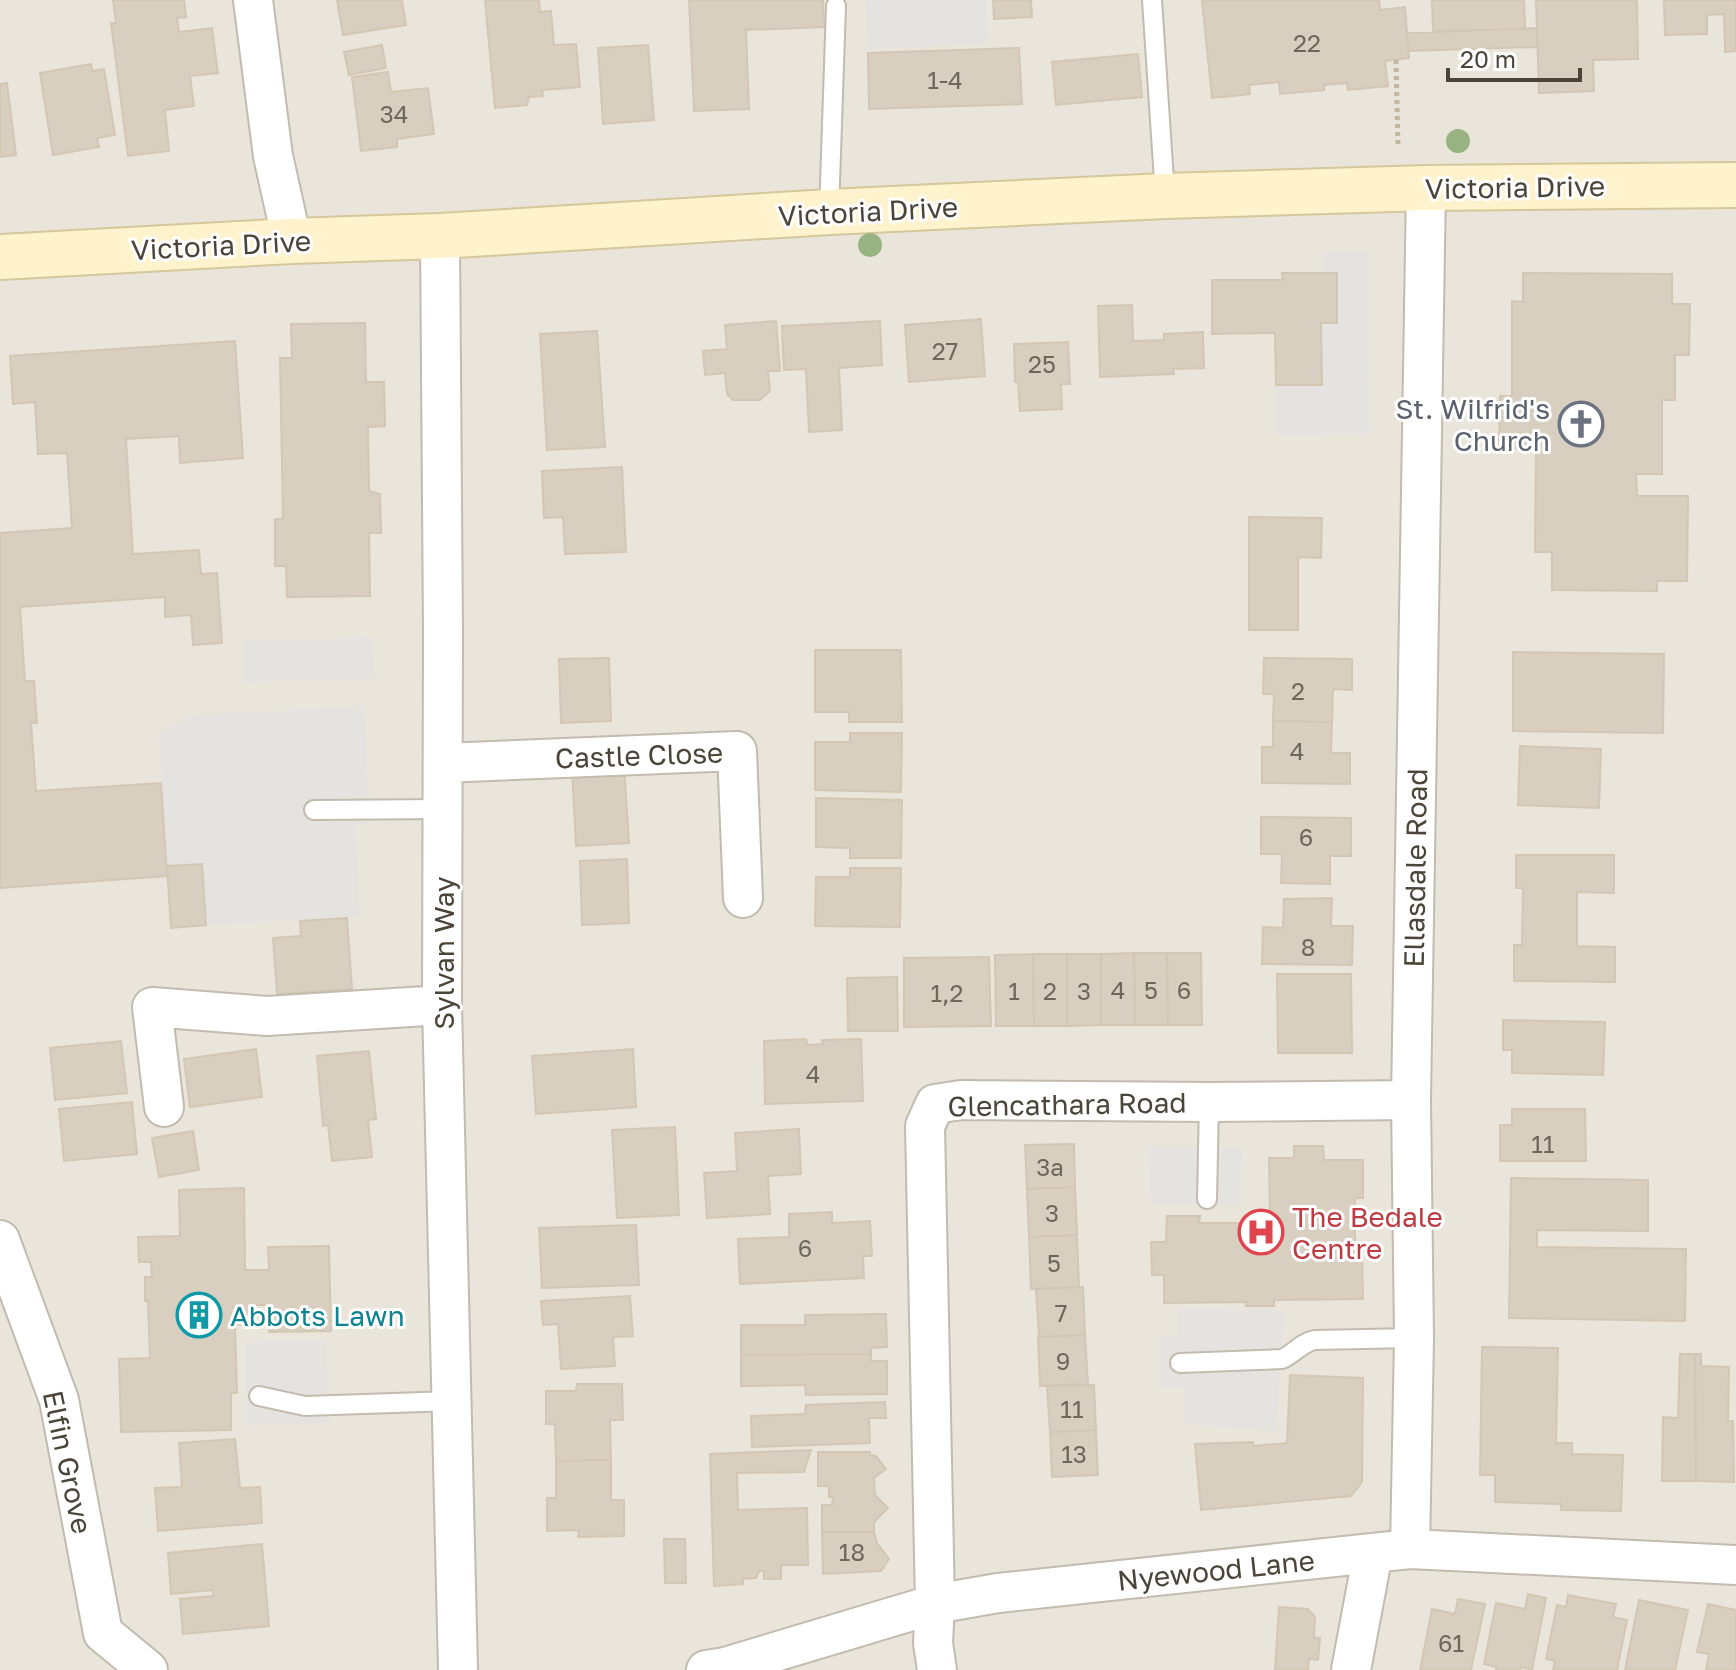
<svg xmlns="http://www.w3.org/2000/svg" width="1736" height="1670" viewBox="0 0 1736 1670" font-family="'Golos Text',sans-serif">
	<rect width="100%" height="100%" fill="#f6f3ec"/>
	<!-- residential -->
	<path fill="#eae5da" d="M0 0H1736V1670H0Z"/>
	<!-- parking -->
	<path fill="#e5e3e0" d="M866 0H987L988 44 868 49Z
		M1324 252H1368L1370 434 1276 435V385H1322L1321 323H1337V273H1324Z
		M372 637 374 678 244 683 243 641Z
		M364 706 370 824 355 825 360 917 206 925 202 864 167 866 158 733 195 715Z
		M1148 1146 1243 1147 1240 1206 1150 1204Z
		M1178 1309 1285 1310 1276 1431 1183 1424 1184 1387H1159V1337H1178Z
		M326 1340 330 1423 246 1426 245 1342Z"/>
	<!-- building -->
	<path fill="#d8cfc1" stroke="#d3c7b4" stroke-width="2" d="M113 0H184L186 17 177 18 179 32 212 28 218 73 190 76 194 106 165 110 169 151 128 156 111 23H116Z
		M337 0H402L406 25 343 35Z
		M485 0H539L540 12 551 11 554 45 576 44 580 87 542 90 543 96 529 97 527 105 495 108Z
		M689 0H823L824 27 746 30 749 109 694 111Z
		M993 0H1031L1032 17 994 19Z
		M1202 0H1379L1380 10 1405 7 1409 58 1385 61 1388 86 1348 90 1347 83 1324 85V90L1280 94 1279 82 1249 85 1250 94 1212 98Z
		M1432 0H1524L1525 29 1433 31Z
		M1536 0H1637L1638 59 1593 60 1594 91 1539 93Z
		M1664 0H1736V51L1725 52 1724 14 1707 15V34L1665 35Z
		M1537 28V47L1409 51 1407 33Z
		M382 45 386 68 349 75 344 52Z
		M648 45 654 120 603 124 598 48Z
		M1019 48 1022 104 869 109 868 53Z
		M1138 54 1142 97 1056 105 1052 62Z
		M91 64 92 71 104 69 115 135 97 138 99 147 53 155 40 73Z
		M388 72 391 92 428 88 434 134 397 139V147L361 151 352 77Z
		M7 83 16 155 0 157V84Z
		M1282 273H1337V323H1321L1322 385H1276L1275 333 1212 334V280H1283Z
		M1523 273 1672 274V304H1690L1689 355H1675V400H1662V474H1636L1637 496H1688L1687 581H1657V591L1552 590V552H1535L1536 448H1499L1500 396H1512V301L1523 302Z
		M1132 305 1133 341 1164 340V334L1203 332 1204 368 1173 369 1174 374 1100 377 1098 306Z
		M981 319 985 376 909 382 905 325Z
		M776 321 780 371H768L770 391 760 400H733L727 394 725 373 705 375 703 351 727 349 725 325Z
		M880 321 882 365 839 368 842 430 809 432 806 369 784 370 782 326Z
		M365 323 366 382H384L385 426 368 427 369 491 380 494 381 533H369L370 596 287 597 286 566H275V519H283L280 358H292L291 324Z
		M597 331 605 447 547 450 540 334Z
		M235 341 243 458 180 463 179 436 126 439 133 554 199 550 201 574 217 573 222 643 193 645 191 615 165 617V597L20 607 25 681H34L37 723H31L36 791 161 783 167 876 0 888V533L72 528 67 453 38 454 35 402 13 404 10 356Z
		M1068 342 1070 384H1061L1062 409 1020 411 1018 382H1015L1014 344Z
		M622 467 626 552 565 554 563 517 544 518 542 471Z
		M1249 517 1322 518 1321 558 1298 557V630H1249Z
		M815 650H901L902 722H849V712H815Z
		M1513 652 1664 654 1663 733 1513 731Z
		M609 658 611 721 561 723 559 659Z
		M1264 658 1352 659V690L1333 689 1332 722 1273 721 1274 694H1263Z
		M1273 721 1332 722 1331 753H1350V784L1262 783V747H1273Z
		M850 733H902L901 792 815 790V742H850Z
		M1520 746 1601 749 1599 808 1518 805Z
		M624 766 629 843 576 846 572 769Z
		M816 798 902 800 901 858H850V848L816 847Z
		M1261 817 1351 818V856H1330V884L1281 883 1282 854H1261Z
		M1516 855H1614V893L1577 892V946L1615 947V982L1514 981V945H1522L1523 888H1516Z
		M627 859 629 923 582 925 580 861Z
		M202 864 206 925 171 928 167 866Z
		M850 868H901L900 927 815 926 816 877H850Z
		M1332 898 1331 926H1353L1352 965 1262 964 1263 927 1283 928 1284 899Z
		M347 918 352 989 277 994 273 938 301 936 300 921Z
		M1134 953 1135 1025H1101V954Z
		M1134 953H1167L1168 1025H1135Z
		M1167 953H1201L1202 1025H1168Z
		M1033 954H1067V1026H1034Z
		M1033 954 1034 1026H996L995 955Z
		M1067 954H1101V1025L1067 1026Z
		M989 957 991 1026 904 1027V958Z
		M1277 974H1351L1352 1053H1278Z
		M897 977 898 1031H848L847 978Z
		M1503 1020 1605 1022 1603 1075 1512 1073V1050H1503Z
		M806 1039 807 1045 823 1044 822 1040 861 1039 863 1101 765 1104 764 1041Z
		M121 1041 127 1093 55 1100 50 1048Z
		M256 1049 262 1097 190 1107 184 1059Z
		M633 1049 636 1107 536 1114 532 1056Z
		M369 1051 376 1119 368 1120 372 1157 332 1161 328 1125 323 1126 317 1056Z
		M132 1102 137 1154 64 1161 59 1109Z
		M1512 1109H1585L1586 1161H1500V1125H1512Z
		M675 1127 679 1215 617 1218 612 1130Z
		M799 1129 801 1174 768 1176 770 1214 707 1218 704 1173 737 1171 735 1133Z
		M193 1131 199 1170 159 1177 152 1138Z
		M1074 1144 1075 1187 1027 1189 1025 1145Z
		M1294 1146H1323L1324 1160H1363V1198H1355V1252H1362L1363 1299 1274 1300V1306H1246L1247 1302 1164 1303V1275H1152L1151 1242H1166L1167 1216H1200L1199 1223H1270L1269 1158H1294Z
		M1511 1178 1648 1180V1231L1537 1230V1247L1686 1249 1685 1321 1509 1318Z
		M1075 1187 1077 1235 1029 1237 1027 1189Z
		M244 1188 245 1270H269L268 1247 329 1246 331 1331 269 1332 268 1305H250L249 1324 235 1325 237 1393H231V1430L121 1432 119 1359 150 1358 148 1301H145V1277H152L151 1262H139L138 1237 180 1236 179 1190Z
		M832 1212V1223L870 1221 872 1256H863L864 1278 740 1284 738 1239 789 1237V1214Z
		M636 1225 639 1285 542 1288 539 1228Z
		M1077 1235 1079 1287 1031 1289 1029 1237Z
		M1083 1287 1085 1335 1039 1337 1036 1289Z
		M630 1296 633 1336 613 1337 615 1366 561 1369 558 1324 543 1325 541 1301Z
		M886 1314 887 1347 871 1348V1354L741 1355V1325H805V1315Z
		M1085 1335 1088 1384 1040 1386 1038 1337Z
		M1482 1347 1558 1348 1556 1443H1572V1454L1623 1455 1621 1511 1561 1510V1504L1495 1502V1475H1480Z
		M871 1354V1361H887V1394L806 1395 805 1385 741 1386V1355Z
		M1680 1354H1695L1696 1481H1662L1663 1417 1678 1418Z
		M1695 1354H1701V1366L1729 1367 1728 1421H1733L1734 1482 1696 1481Z
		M1290 1375 1363 1378 1362 1482 1351 1496 1201 1510 1195 1444 1253 1442 1254 1446 1287 1443Z
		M577 1384H622L623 1420H610L611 1460 556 1461 555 1424H546V1391H576Z
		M1094 1385 1096 1430 1050 1432 1047 1386Z
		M885 1402 886 1418H869L870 1443 752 1447 751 1416 805 1414 806 1405Z
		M1096 1430 1098 1475 1052 1477 1050 1432Z
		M235 1439 240 1488 260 1487 262 1523 158 1531 155 1488 182 1487 179 1443Z
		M811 1450 804 1472 737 1473 738 1510 807 1508 808 1565H781V1579H764V1571H759L756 1578 743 1579V1584L714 1586 710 1454Z
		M818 1452H870V1455L876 1456 886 1469 874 1478 875 1495 888 1508 874 1522V1532H822V1505H832L833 1497H829V1486H818Z
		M611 1460V1500H624V1536L578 1537 579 1530 547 1531V1498H556V1461Z
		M822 1532H874L877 1543 889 1559 881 1571 823 1574Z
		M664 1539H685L686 1583H665Z
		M262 1544 269 1626 183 1634 180 1599 213 1596V1590L171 1594 168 1553Z
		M1528 1594 1546 1598 1532 1670 1521 1667 1520 1670H1496V1667L1484 1664 1496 1603 1525 1609Z
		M1568 1595 1616 1604 1613 1617 1627 1620 1617 1670H1553L1555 1661 1546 1659 1557 1605 1566 1607Z
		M1458 1599 1485 1604 1471 1670H1420L1432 1609 1455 1614Z
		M1639 1600 1688 1610 1675 1670H1625Z
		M1708 1604 1736 1610V1670H1706L1709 1654 1697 1652Z
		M1279 1607 1308 1609 1315 1617 1314 1638H1320L1318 1660 1309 1659 1308 1670H1275Z"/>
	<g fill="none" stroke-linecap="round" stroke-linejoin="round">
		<!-- lane casing -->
		<g stroke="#c2bbae" stroke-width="22">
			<path id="lane" d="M1152 0 1165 196
				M829 212 836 6
				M314 810 443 809
				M1207 1199 1209 1102
				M1180 1363 1282 1359C1294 1354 1302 1342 1315 1340L1414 1338
				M259 1396 305 1406 452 1401"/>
		</g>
		<!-- street casing -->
		<g stroke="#c2bbae" stroke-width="42">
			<path id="street" d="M253 0 273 156 292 241
				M440 236 443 633 442 1005 458 1670
				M443 763 737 751 743 898
				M164 1107 152 1007 267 1016 442 1005
				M0 1240 59 1400 103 1633 148 1670
				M1410 1549 1414 1338 1411 1100 1426 188
				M706 1670 725 1667 935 1604 998 1593 1410 1549 1736 1565
				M937 1670 933 1643 935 1604 925 1126 935 1104 961 1100 1209 1102 1411 1100
				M1351 1670 1373 1553"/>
		</g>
		<!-- secondary casing -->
		<g stroke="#d6c79b" stroke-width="48">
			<path id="secondary" d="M0 257 292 241 440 236 829 212 1165 196 1426 188 1736 185"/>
		</g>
		<!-- path -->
		<path stroke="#c4b79f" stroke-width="5" stroke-dasharray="4 4" stroke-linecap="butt" d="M1396 60 1398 147"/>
		<!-- lane -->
		<use href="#lane" stroke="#fff" stroke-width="18"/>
		<!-- street -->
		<use href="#street" stroke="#fff" stroke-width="38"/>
		<!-- secondary -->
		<use href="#secondary" stroke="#fff3cd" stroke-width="44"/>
	</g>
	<!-- trees -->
	<g fill="#97b381">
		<circle cx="1458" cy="141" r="12"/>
		<circle cx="870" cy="245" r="12"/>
	</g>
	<!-- icons -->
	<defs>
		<g id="church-ring" transform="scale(2.3)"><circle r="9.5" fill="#fff" stroke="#6b7280" stroke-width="1.5"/><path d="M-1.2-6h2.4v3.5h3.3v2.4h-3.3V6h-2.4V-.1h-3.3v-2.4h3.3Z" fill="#6b7280"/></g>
		<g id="hospital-ring" transform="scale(2.3)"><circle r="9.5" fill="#fff" stroke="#e0444e" stroke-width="1.5"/><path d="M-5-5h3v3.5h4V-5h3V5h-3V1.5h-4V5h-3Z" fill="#e0444e"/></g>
		<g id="building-ring" transform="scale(2.3)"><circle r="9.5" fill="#fff" stroke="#0f9aa8" stroke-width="1.5"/><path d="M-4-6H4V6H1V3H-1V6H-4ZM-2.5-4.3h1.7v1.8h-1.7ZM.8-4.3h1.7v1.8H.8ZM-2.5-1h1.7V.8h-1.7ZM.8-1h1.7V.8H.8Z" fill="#0f9aa8"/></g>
	</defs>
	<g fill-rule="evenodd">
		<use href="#church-ring" x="1581" y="424"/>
		<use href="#hospital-ring" x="1261" y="1232"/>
		<use href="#building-ring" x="199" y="1315"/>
	</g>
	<g text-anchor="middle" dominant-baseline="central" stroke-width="6" stroke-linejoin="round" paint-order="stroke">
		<!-- number labels -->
		<g font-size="24" fill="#6e675b">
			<text x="1307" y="42">22</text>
			<text x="945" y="79">1-4</text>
			<text x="394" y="113">34</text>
			<text x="945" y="350">27</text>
			<text x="1042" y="363">25</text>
			<text x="1298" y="690">2</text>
			<text x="1297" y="750">4</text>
			<text x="1306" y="836">6</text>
			<text x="1308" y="946">8</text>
			<text x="1118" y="989">4</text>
			<text x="1151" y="989">5</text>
			<text x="1184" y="989">6</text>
			<text x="1014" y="990">1</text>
			<text x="1050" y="990">2</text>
			<text x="1084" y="990">3</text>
			<text x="947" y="992">1,2</text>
			<text x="813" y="1073">4</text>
			<text x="1543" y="1143">11</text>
			<text x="1050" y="1166">3a</text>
			<text x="1052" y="1212">3</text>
			<text x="805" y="1247">6</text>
			<text x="1054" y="1262">5</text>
			<text x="1061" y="1312">7</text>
			<text x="1063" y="1360">9</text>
			<text x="1072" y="1408">11</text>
			<text x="1074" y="1453">13</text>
			<text x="852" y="1551">18</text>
			<text x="1451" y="1642">61</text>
		</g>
		<!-- street labels -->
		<g font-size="28" fill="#4b4439" stroke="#fff">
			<text transform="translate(1515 187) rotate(-1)">Victoria Drive</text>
			<text transform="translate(868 211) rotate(-3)">Victoria Drive</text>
			<text transform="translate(221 245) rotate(-3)">Victoria Drive</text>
			<text transform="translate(639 755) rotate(-2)">Castle Close</text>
			<text transform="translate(1415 868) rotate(-89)">Ellasdale Road</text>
			<text transform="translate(443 953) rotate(-90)">Sylvan Way</text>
			<text transform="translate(1067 1104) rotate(-1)">Glencathara Road</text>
			<text transform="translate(68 1462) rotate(78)">Elfin Grove</text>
			<text transform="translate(1216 1570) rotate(-6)">Nyewood Lane</text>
		</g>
		<!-- worship labels -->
		<g font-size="28" fill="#5b616d" stroke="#fff" text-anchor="end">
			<text x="1550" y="408">St. Wilfrid's<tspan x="1550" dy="32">Church</tspan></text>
		</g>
		<!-- health labels -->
		<g font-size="28" fill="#be3a42" stroke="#fff" text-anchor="start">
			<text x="1292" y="1216">The Bedale<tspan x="1292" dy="32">Centre</tspan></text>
		</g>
		<!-- culture labels -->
		<g font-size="28" fill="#0d838f" stroke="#fff" text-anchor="start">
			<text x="230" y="1315">Abbots Lawn</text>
		</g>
	</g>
	<!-- scale -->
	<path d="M1448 68v12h132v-12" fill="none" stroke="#4b4439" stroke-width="4"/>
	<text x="1460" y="68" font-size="24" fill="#4b4439" stroke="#ffffff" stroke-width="6" paint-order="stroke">20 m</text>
</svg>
